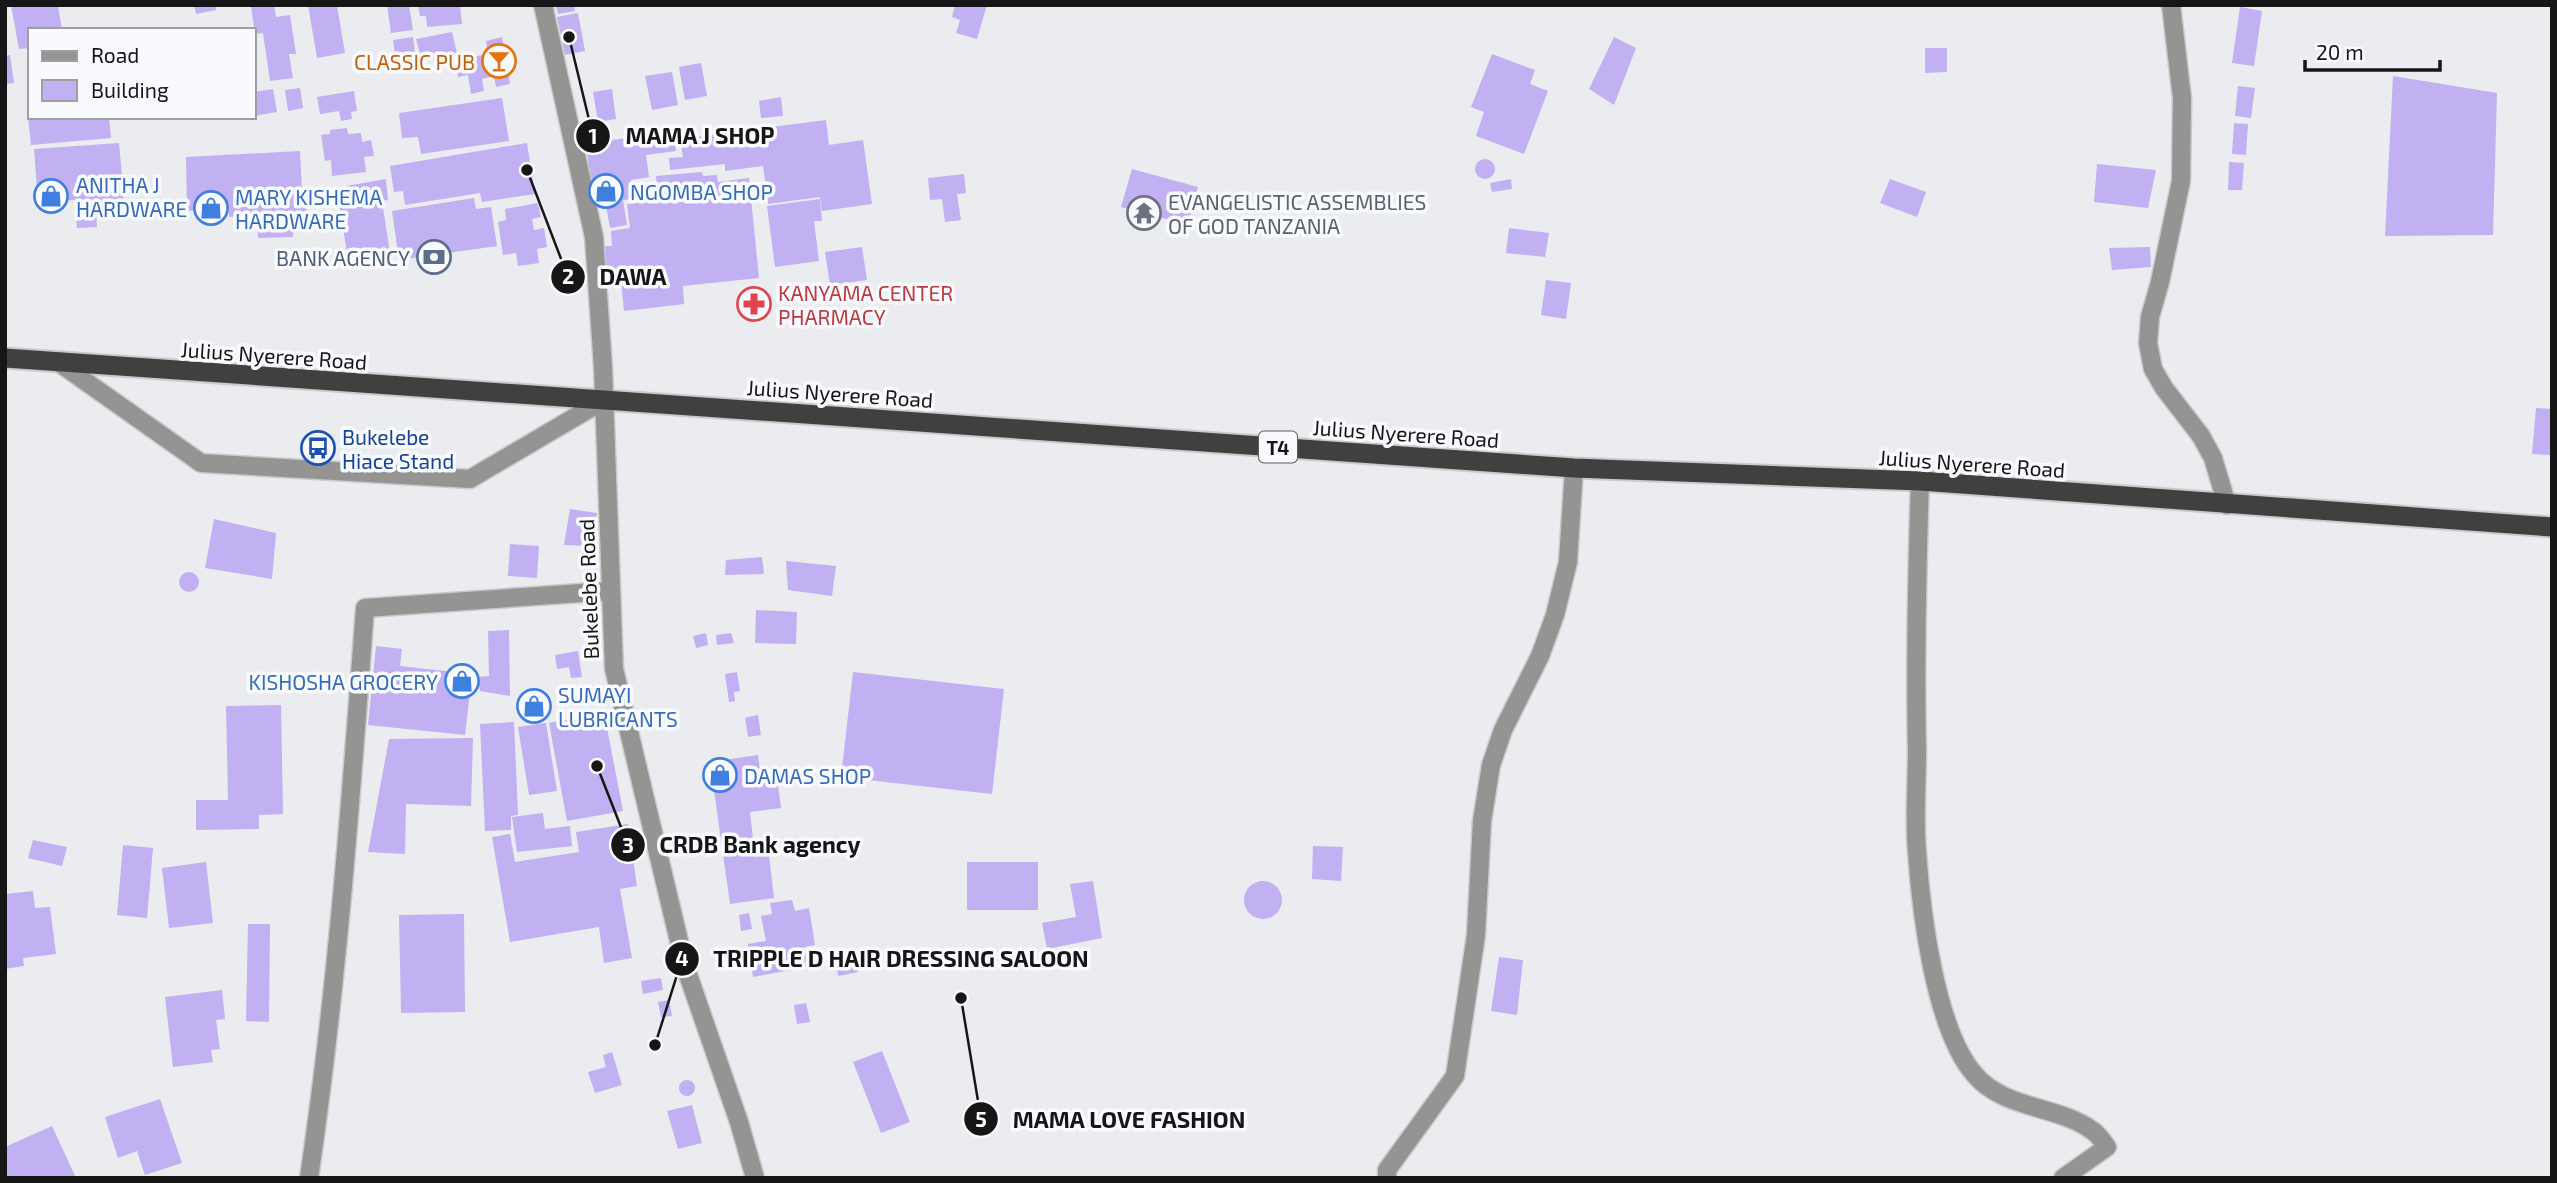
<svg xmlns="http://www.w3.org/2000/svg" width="2557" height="1183" viewBox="0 0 2557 1183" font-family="'Exo 2',sans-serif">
	<rect width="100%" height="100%" fill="#ebecef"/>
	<!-- building -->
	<path fill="#c1b0f2" d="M11 5H58L62 30H30V48L19 49Z
		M194 5H215L216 10 196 14Z
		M274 5 276 17 290 15 296 54H289L293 78 270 81 263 33 255 34 251 7Z
		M308 5H337L345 53 317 58Z
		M387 5H409L413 30 391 33Z
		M418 5H460L462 24 427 27 426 16H420Z
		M556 5H574L575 11 558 14Z
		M955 5H987L977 39 956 33 960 20 952 17Z
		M2240 7 2262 11 2254 66 2232 63Z
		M578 13 585 51 565 55 557 17Z
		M452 32 458 57 434 62 433 52 420 54 416 39Z
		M413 37 417 68 397 70 393 40Z
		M502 37 510 84 496 87 494 76 482 79 484 91 471 94 468 75 458 77 455 60 488 54 486 41Z
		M1614 37 1636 48 1614 105 1589 89Z
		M1925 48H1947V72L1925 73Z
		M1492 54 1535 70 1530 84 1548 91 1524 154 1476 136 1484 112 1471 107Z
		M10 55 14 83 5 84V56Z
		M701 63 707 96 685 100 679 67Z
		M672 72 678 105 652 110 645 76Z
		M2393 76 2497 93 2493 235 2385 236Z
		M2238 86 2255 88 2251 118 2235 116Z
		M300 88 303 108 288 111 285 90Z
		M273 89 277 112 254 116V92Z
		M612 89 616 119 598 122 593 92Z
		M354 91 357 111 351 112 352 119 341 121 339 111 320 114 317 97Z
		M781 97 783 116 761 118 759 101Z
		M502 98 509 141 421 154 418 137 402 138 399 113Z
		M109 117 111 138 31 145 28 118Z
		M826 120 829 145 863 140 872 204 822 211 820 197 768 204 763 166 725 171V164L670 170 669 158 683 157 680 139Z
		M2234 123 2248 124 2246 155 2232 154Z
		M347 128 348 134 361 133 362 142 371 140 374 156 364 157 366 172 332 176 331 160 325 161 321 135 330 134V130Z
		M674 131 676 151 646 155 649 177 631 180 633 199 623 200 627 225 610 228 606 205 594 207 586 144Z
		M119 143 124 200 95 203 97 227 77 228 75 200 38 202 34 149Z
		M527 143 535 194 482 202 480 193 405 205 403 191 394 192 390 166Z
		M300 151 302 190H306L307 222H294L293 237 258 238 257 215 229 217V209L187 211 186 157Z
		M1475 169a10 10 0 1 1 20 0a10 10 0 1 1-20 0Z
		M2229 162 2244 163 2242 190H2228Z
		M2097 164 2156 170 2148 208 2094 202Z
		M1132 169 1198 187 1188 225 1121 207Z
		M702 172 703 176 717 175 718 182 749 178 759 278 683 286 684 304 624 311 621 282 630 281V277L607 279 603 246H612L611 231 630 228 627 204 644 202 643 189 657 187 656 176Z
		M964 174 966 193 957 194 961 220 945 222 942 199 930 200 928 178Z
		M386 179 388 200 382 201 390 253 348 259 338 197 348 196 346 186Z
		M1511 179 1512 189 1492 192 1490 183Z
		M1890 179 1926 192 1917 217 1880 203Z
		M474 198 476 209 491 207 497 246 399 260 392 211Z
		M820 199 822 221H814L819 261 775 267 767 206Z
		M538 203 541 217 532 219 534 230 544 228 547 247 537 249 539 263 518 266 516 253 503 255 498 222 506 220 505 209Z
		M1509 228 1549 233 1545 257 1506 253Z
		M862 247 867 280 830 285 825 252Z
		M2150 247 2151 267 2112 270 2109 248Z
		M1546 280 1571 283 1566 319 1541 315Z
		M2536 408 2552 409V455L2532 454Z
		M570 509 597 513 591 546 564 545Z
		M214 519 276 533 272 579 205 568Z
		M510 544 539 546 537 578 508 576Z
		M762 557 764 574 725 575 726 560Z
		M786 561 836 566 832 596 788 590Z
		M179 582a10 10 0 1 1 20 0a10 10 0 1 1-20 0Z
		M756 610 797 612 796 644 755 643Z
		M509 630 510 696 480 691 478 677 489 676 488 631Z
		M706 633 708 645 696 648 693 636Z
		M731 633 734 643 717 645 716 635Z
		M376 646 402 649 400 666 472 674 465 735 368 725Z
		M578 651 582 677 571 678 569 667 557 669 555 655Z
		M737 672 740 691 734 692 735 701 729 702 725 674Z
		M853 672 1004 689 992 794 841 777Z
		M281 705 283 814 259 815V829L196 830V800H228L226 706Z
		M604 712 623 811 567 821 549 723Z
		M758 715 761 735 748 737 745 718Z
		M514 722 518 815 511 816V830L485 831 480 724Z
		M546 723 557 791 529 795 518 727Z
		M473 738 471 806 406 804 405 854 368 852 389 739Z
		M758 755 761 778 777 777 781 808 750 812 755 857 769 855 774 898 730 904 710 762Z
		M543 813 545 829 570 826 572 846 517 852 512 817Z
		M628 824 637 886 620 889 632 958 604 963 599 927 510 942 492 837 510 834 515 862 579 852 576 832Z
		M33 840 67 847 62 866 28 858Z
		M123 845 153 848 147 918 117 915Z
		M1313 846 1343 847 1341 881 1312 879Z
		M206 862 213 923 169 928 162 868Z
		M967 862H1038V910H967Z
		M1093 881 1102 938 1047 949 1042 923 1076 917 1070 884Z
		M1244 900a19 19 0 1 1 38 0a19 19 0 1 1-38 0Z
		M33 891 35 908 50 907 56 954 23 958 24 966 5 969V894Z
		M792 900 795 911 809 908 815 945 804 947 808 967 753 977 748 944 766 941 761 916 772 914 770 903Z
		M749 913 752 929 741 931 739 915Z
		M464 914 465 1012 401 1013 399 915Z
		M248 924H270L269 1022 246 1021Z
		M855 956 858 972 838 976 836 959Z
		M1499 957 1523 960 1517 1015 1491 1011Z
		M661 978 663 990 643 994 641 981Z
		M222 990 225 1019 216 1020 220 1049 211 1050 213 1062 173 1067 165 997Z
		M669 1000 672 1016 661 1017 658 1002Z
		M806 1003 810 1022 797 1024 794 1005Z
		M882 1051 910 1122 881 1133 853 1062Z
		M612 1052 622 1085 595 1093 588 1072 606 1067 603 1055Z
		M679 1088a8 8 0 1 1 16 0a8 8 0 1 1-16 0Z
		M160 1099 182 1163 145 1175 137 1151 118 1158 105 1117Z
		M692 1105 702 1143 678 1149 667 1111Z
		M52 1126 76 1178H5V1147Z"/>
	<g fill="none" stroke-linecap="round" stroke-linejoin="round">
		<!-- service casing -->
		<g stroke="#c9cacc" stroke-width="21">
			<path id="service" d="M58 362 201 463 470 479 604 400"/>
		</g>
		<!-- minor casing -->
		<g stroke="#c9cacc" stroke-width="21">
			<path id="minor" d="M543 5 594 237 603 367 614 669 685 966 739 1122 755 1178
				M2171 5 2182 98 2181 181 2160 282 2150 317 2148 343 2153 369 2164 388 2201 436 2213 458 2227 505
				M1920 481C1917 571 1915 661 1917 751 1917 784 1914 818 1917 852 1921 911 1935 1030 1975 1075 2005 1110 2058 1105 2093 1131 2099 1135 2103 1142 2107 1147L2063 1178
				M309 1178C337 989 351 798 365 608L610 591
				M1387 1178V1170L1455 1076 1476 935 1482 821 1491 765 1503 730 1540 656 1555 615 1568 562 1574 468"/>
		</g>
		<!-- trunk casing -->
		<g stroke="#c9cacc" stroke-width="23">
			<path id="trunk" d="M5 358 1574 468 1920 481 2552 527"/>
		</g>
		<!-- service -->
		<use href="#service" stroke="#959493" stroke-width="18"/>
		<!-- minor -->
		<use href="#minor" stroke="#959493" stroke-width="18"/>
		<!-- trunk -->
		<use href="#trunk" stroke="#42403e" stroke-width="19"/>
	</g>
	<!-- icons -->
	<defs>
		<g id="bar-ring" transform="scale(1.75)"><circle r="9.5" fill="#f9fafd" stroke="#e8710a" stroke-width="1.5"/><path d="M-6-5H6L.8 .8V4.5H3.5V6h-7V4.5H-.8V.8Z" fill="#e8710a"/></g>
		<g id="shop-ring" transform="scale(1.75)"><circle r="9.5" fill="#f9fafd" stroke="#3f7fe0" stroke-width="1.5"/><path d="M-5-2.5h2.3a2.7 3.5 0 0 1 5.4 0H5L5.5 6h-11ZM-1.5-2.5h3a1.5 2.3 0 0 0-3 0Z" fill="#3f7fe0"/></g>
		<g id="temple-ring" transform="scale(1.75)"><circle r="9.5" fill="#f9fafd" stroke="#6b7280" stroke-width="1.5"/><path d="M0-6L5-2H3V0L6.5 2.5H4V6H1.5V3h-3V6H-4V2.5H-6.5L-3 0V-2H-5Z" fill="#6b7280"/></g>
		<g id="bank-ring" transform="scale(1.75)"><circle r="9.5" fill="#f9fafd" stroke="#5c6f8a" stroke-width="1.5"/><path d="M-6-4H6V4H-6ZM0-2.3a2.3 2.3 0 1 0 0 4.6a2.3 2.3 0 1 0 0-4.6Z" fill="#5c6f8a"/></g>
		<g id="pharmacy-ring" transform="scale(1.75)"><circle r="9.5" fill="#f9fafd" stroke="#e0444e" stroke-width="1.5"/><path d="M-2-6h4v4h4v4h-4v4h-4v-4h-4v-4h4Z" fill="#e0444e"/></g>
		<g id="bus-ring" transform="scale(1.75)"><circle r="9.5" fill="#f9fafd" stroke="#1a4fb4" stroke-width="1.5"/><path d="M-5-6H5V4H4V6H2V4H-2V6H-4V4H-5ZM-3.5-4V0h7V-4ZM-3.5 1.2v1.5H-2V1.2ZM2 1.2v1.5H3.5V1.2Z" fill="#1a4fb4"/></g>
	</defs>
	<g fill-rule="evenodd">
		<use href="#bar-ring" x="499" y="61"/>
		<use href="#shop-ring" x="606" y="191"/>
		<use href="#shop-ring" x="51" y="196"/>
		<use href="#shop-ring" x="211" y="208"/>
		<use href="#temple-ring" x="1144" y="213"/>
		<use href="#bank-ring" x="434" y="257"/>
		<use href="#pharmacy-ring" x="754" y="304"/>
		<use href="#bus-ring" x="318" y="448"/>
		<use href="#shop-ring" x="462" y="681"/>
		<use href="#shop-ring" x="534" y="706"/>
		<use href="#shop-ring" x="720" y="775"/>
	</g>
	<g text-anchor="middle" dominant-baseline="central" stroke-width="7" stroke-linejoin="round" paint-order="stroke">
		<!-- shield labels -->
		<rect fill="#f9fafd" stroke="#5a5a5c" stroke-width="2" x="1259" y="431.5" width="38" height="31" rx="5"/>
		<g font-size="19" font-weight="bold" fill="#161617">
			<text x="1278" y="447">T4</text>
		</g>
		<!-- food labels -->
		<g font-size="21" fill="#c56008" stroke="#f9fafd" text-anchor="end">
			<text x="475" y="61">CLASSIC PUB</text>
		</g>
		<!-- shop labels -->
		<g font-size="21" fill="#366cbe" stroke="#f9fafd" text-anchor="start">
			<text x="76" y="184">ANITHA J<tspan x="76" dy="24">HARDWARE</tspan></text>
			<text x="630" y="191">NGOMBA SHOP</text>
			<text x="235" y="196">MARY KISHEMA<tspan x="235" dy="24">HARDWARE</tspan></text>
			<text x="438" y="681" text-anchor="end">KISHOSHA GROCERY</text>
			<text x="558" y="694">SUMAYI<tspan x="558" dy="24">LUBRICANTS</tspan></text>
			<text x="744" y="775">DAMAS SHOP</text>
		</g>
		<!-- worship labels -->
		<g font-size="21" fill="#5b616d" stroke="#f9fafd" text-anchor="start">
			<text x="1168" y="201">EVANGELISTIC ASSEMBLIES<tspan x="1168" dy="24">OF GOD TANZANIA</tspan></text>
		</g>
		<!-- service labels -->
		<g font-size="21" fill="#4e5e75" stroke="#f9fafd" text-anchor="end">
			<text x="410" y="257">BANK AGENCY</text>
		</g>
		<!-- health labels -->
		<g font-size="21" fill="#be3a42" stroke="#f9fafd" text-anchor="start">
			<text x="778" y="292">KANYAMA CENTER<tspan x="778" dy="24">PHARMACY</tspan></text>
		</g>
		<!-- street labels -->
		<g font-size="21" fill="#161617" stroke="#f9fafd">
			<text transform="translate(274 355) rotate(4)">Julius Nyerere Road</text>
			<text transform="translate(840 393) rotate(4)">Julius Nyerere Road</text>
			<text transform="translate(1406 433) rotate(4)">Julius Nyerere Road</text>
			<text transform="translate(1972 463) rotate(4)">Julius Nyerere Road</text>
			<text transform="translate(588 589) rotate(-92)">Bukelebe Road</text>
		</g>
		<!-- transit labels -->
		<g font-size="21" fill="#164399" stroke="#f9fafd" text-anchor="start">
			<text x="342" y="436">Bukelebe<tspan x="342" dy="24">Hiace Stand</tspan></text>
		</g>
	</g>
	<!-- callouts -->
	<path fill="none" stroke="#161617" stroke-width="2.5" d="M569 37L593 136M527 170L568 277M597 766L628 845M655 1045L682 959M961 998L981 1119"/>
	<g fill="#161617" stroke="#f9fafd" stroke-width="2.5">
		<circle cx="569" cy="37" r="7"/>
		<circle cx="527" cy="170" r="7"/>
		<circle cx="597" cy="766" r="7"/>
		<circle cx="655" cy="1045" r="7"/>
		<circle cx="961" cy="998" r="7"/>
		<circle cx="593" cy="136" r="18"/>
		<circle cx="568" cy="277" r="18"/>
		<circle cx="628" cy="845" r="18"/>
		<circle cx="682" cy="959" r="18"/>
		<circle cx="981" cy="1119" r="18"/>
	</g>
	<g font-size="21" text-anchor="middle" font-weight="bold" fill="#fff">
		<text x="593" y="144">1</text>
		<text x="568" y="284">2</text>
		<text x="628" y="853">3</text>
		<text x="682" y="966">4</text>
		<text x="981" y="1127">5</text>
	</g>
	<g font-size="23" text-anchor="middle" font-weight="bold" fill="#161617" stroke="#f9fafd" stroke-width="7" stroke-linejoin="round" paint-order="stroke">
		<text x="700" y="144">MAMA J SHOP</text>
		<text x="633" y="285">DAWA</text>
		<text x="760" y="853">CRDB Bank agency</text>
		<text x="901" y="967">TRIPPLE D HAIR DRESSING SALOON</text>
		<text x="1129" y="1128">MAMA LOVE FASHION</text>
	</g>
	<!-- border -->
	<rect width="2557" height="1183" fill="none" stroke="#161617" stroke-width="14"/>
	<!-- legend -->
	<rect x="28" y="28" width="228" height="91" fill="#f9fafd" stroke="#9e9fa1" stroke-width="2"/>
	<rect x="42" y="51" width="35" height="10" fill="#959493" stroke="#9e9fa1" stroke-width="2"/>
	<text x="91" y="63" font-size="21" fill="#161617">Road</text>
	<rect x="42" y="80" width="35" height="21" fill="#c1b0f2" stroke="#9e9fa1" stroke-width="2"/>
	<text x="91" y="98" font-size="21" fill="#161617">Building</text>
	<!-- scale -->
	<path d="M2305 60v10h135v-10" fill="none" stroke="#161617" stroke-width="3.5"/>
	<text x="2316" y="60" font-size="21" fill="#161617" stroke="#f9fafd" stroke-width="5" paint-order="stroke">20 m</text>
</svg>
